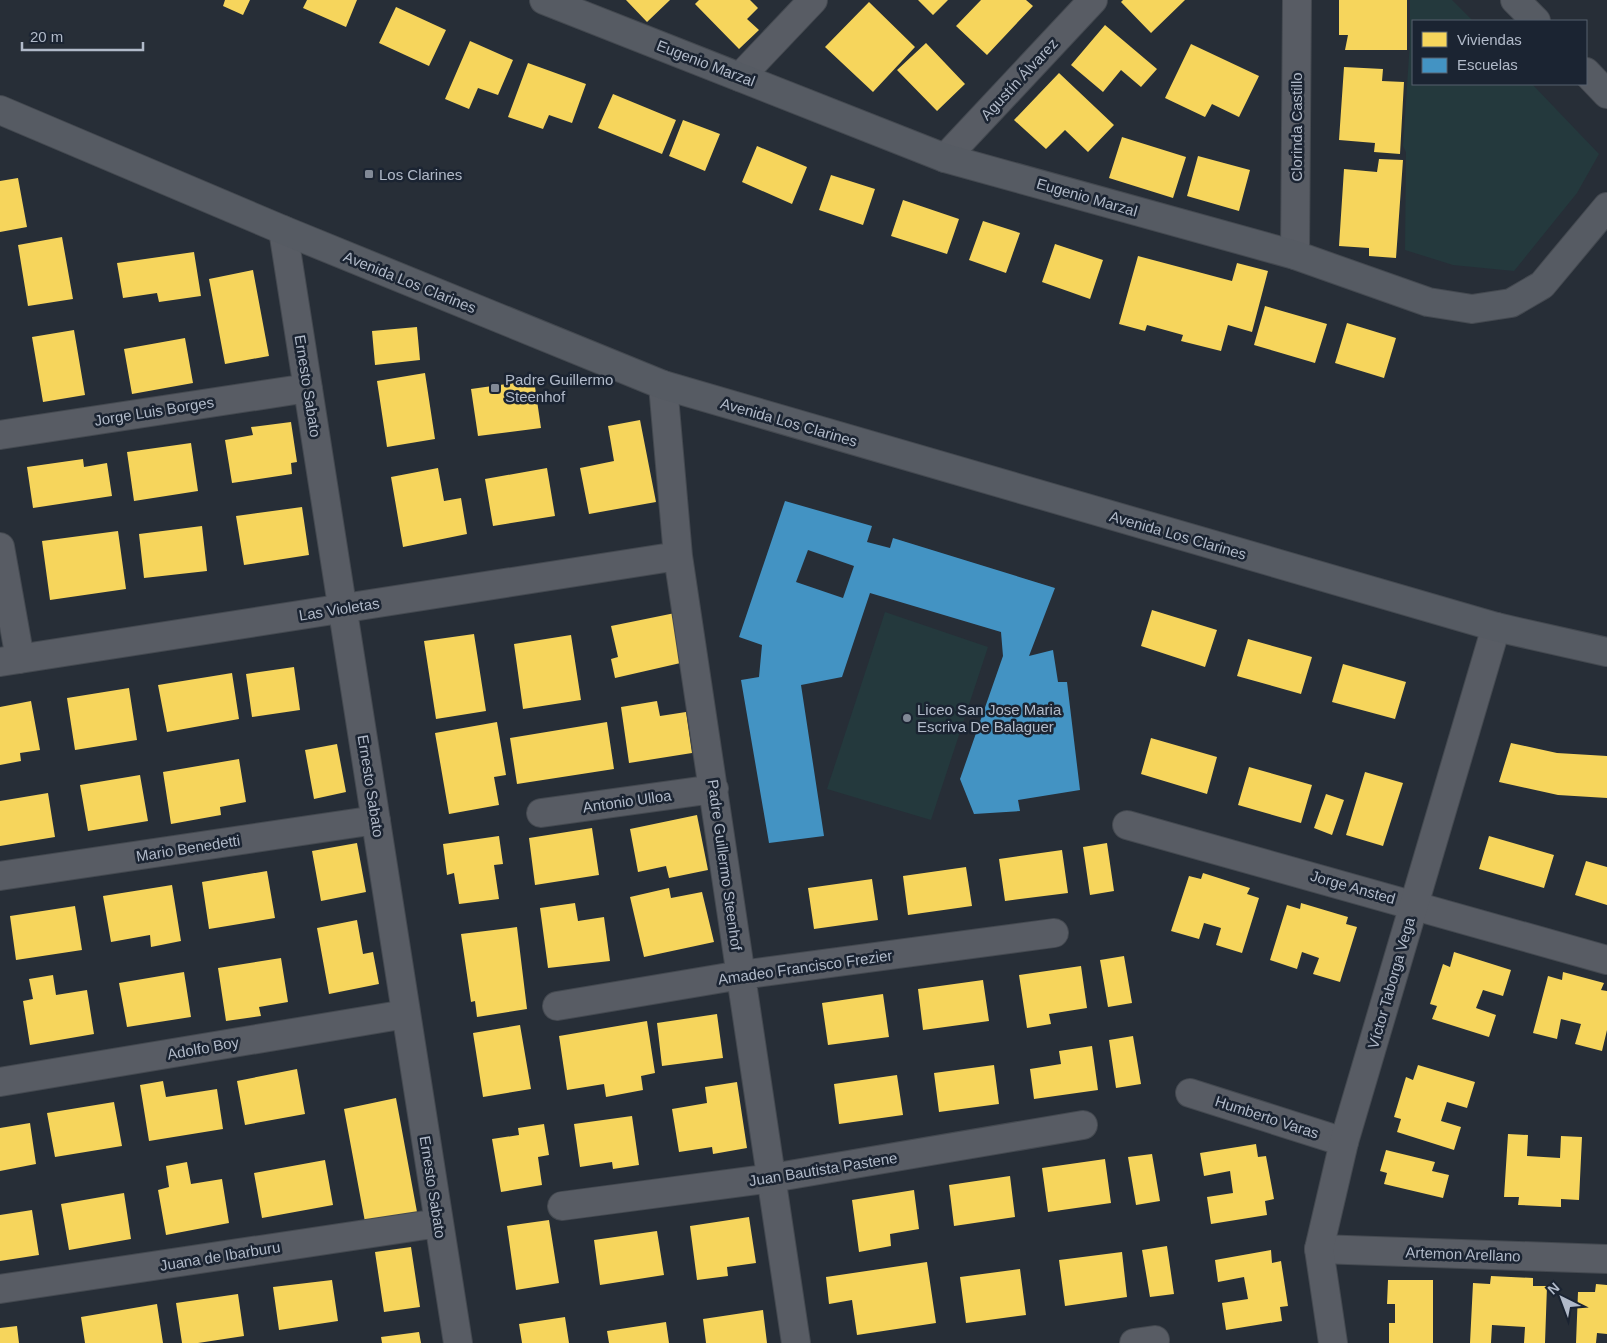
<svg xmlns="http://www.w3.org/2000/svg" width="1607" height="1343" viewBox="0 0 1607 1343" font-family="Arial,sans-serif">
	<rect width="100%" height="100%" fill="#272e37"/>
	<!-- green -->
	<path fill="#24393d" d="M1410 0H1452L1473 21H1413V84H1532L1599 154 1577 193 1514 271 1453 265 1405 250 1406 152 1403 146 1410 41Z
		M885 612 988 647 931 820 827 789Z"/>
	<!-- homes -->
	<path fill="#f6d55c" d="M225 0H250L243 15 223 6Z
		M307 0H357L346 27 303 8Z
		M626 0H670L647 22Z
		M699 0H750L758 8 747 19 759 30 739 49 695 4Z
		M918 0H948L933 15Z
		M981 0H1026L1033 6 987 55 956 26Z
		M1123 0H1185L1151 33 1121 2Z
		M1339 0H1407V50H1345L1348 35H1339Z
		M869 2 915 47 873 92 825 47Z
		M396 7 446 30 429 66 379 43Z
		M1105 25 1157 69 1141 87 1121 70 1103 92 1071 65Z
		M470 41 513 60 498 95 478 88 469 109 445 99Z
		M926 43 965 84 937 111 897 70Z
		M1191 44 1259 76 1239 117 1212 104 1205 117 1165 98Z
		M528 63 586 84 572 123 549 115 543 129 508 117Z
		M1344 67 1383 69 1382 81 1404 82 1400 154 1374 152 1375 143 1339 140Z
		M1059 73 1114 125 1088 152 1065 130 1046 149 1014 120Z
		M613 94 676 120 662 154 598 128Z
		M683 120 720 134 705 171 669 156Z
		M1122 137 1186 157 1173 198 1109 178Z
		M757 146 807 167 792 204 742 182Z
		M1198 156 1250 170 1239 211 1187 196Z
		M1379 159 1403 160 1396 258 1369 256V248L1339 246 1344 169 1377 172Z
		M831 175 875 189 863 225 819 210Z
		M18 178 27 227 0 232V181Z
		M903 200 959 219 947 254 891 236Z
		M983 221 1020 233 1006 273 969 260Z
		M62 237 73 299 28 306 18 245Z
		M1055 244 1103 260 1090 299 1042 282Z
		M194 252 201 296 159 302 157 293 123 298 117 263Z
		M1138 256 1232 281 1237 263 1268 271 1252 332 1228 325 1221 351 1181 341 1183 335 1147 325 1145 331 1119 324Z
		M253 270 269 356 225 364 209 279Z
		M1265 306 1327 324 1315 363 1254 345Z
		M1347 323 1396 338 1384 378 1335 363Z
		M417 327 420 360 375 365 372 331Z
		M74 330 85 395 43 402 32 337Z
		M185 338 193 383 132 394 124 349Z
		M425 373 435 439 387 447 377 381Z
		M534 380 541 428 478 436 471 389Z
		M640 420 656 502 589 514 580 468 614 461 608 426Z
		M291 422 297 462 291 463 292 474 232 483 225 440 253 435 251 427Z
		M191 443 198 491 134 501 127 452Z
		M83 459 84 467 107 463 112 496 33 508 27 467Z
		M438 468 444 501 461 498 467 534 403 547 391 477Z
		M547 468 555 516 493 526 485 479Z
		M302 507 309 555 244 565 236 516Z
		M202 526 207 571 144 578 139 534Z
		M118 531 126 589 50 600 42 541Z
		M1152 610 1217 630 1205 667 1141 646Z
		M675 613 685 662 615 678 611 659 618 657 611 626Z
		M474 634 486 711 436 719 424 641Z
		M571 635 581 700 523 709 514 644Z
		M1248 639 1312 657 1301 694 1237 676Z
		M1343 664 1406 682 1395 719 1332 702Z
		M294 667 300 710 252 717 246 674Z
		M232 673 239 719 167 732 158 685Z
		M129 688 137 740 75 750 67 698Z
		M31 701 40 750 20 753 21 761 0 765V707Z
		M657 701 660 716 686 712 692 753 629 763 621 707Z
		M497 722 506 775 494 777 499 805 449 814 435 733Z
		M607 722 614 769 517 784 510 738Z
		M1151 738 1217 757 1207 794 1141 774Z
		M1511 743 1557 753 1607 756V798L1558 795 1499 782Z
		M337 744 346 792 314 799 305 750Z
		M239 759 246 802 220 807 221 815 171 824 163 772Z
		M1249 767 1312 785 1301 823 1238 805Z
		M1365 772 1403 783 1383 846 1346 835Z
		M140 775 148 821 88 831 80 785Z
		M48 793 55 837 0 846V801Z
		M1326 794 1344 800 1332 835 1314 828Z
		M697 815 708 870 669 878 666 866 638 872 630 829Z
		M592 828 599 875 535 885 529 838Z
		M499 836 503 864 494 865 499 899 459 904 454 873 447 875 443 844Z
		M1489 836 1554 855 1544 888 1479 869Z
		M357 843 366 892 321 901 312 851Z
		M1107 843 1114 891 1090 895 1083 847Z
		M1062 850 1068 893 1005 901 999 859Z
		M1586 861 1607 867V905L1575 895Z
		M966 867 972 906 908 915 903 876Z
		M267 871 275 918 209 929 202 882Z
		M1203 873 1250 888 1247 894 1259 898 1242 953 1216 945 1221 928 1204 923 1199 939 1171 931 1189 876 1201 879Z
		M872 879 878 920 814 929 808 888Z
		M172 885 181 941 151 947 150 935 111 942 103 896Z
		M669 888 671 898 702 892 714 942 644 957 630 897Z
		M575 903 578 921 604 917 610 961 548 968 540 908Z
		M1301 903 1348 917 1346 924 1357 927 1340 982 1313 974 1319 958 1302 952 1297 969 1270 960 1287 905 1300 909Z
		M75 906 82 950 16 960 10 916Z
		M357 920 363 954 373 952 379 984 329 994 317 928Z
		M517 927 527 1009 477 1017 475 1001 471 1002 461 934Z
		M1454 952 1511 970 1503 996 1483 990 1476 1008 1496 1015 1489 1037 1432 1019 1437 1006 1430 1004 1443 964 1450 967Z
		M1124 956 1132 1003 1108 1007 1100 960Z
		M281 958 288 1002 259 1007 261 1016 226 1021 218 968Z
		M1081 966 1087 1008 1049 1014 1051 1024 1027 1028 1019 975Z
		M184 972 191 1017 127 1027 119 983Z
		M1563 972 1604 983 1601 990 1607 991V1030L1602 1051 1575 1044 1581 1024 1561 1019 1557 1039 1533 1033 1548 976 1562 980Z
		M53 975 56 995 87 990 94 1034 30 1045 23 1001 33 999 29 979Z
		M983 980 989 1021 923 1030 918 989Z
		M883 994 889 1037 828 1045 822 1003Z
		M717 1014 723 1058 662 1066 657 1023Z
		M647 1021 655 1073 641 1076 643 1090 606 1097 604 1084 567 1090 559 1036Z
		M520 1025 531 1089 483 1097 473 1033Z
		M1133 1036 1141 1084 1116 1088 1109 1040Z
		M1092 1046 1098 1090 1034 1099 1030 1069 1061 1064 1059 1051Z
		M994 1065 999 1104 939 1112 934 1073Z
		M1418 1065 1475 1082 1467 1108 1447 1102 1441 1121 1461 1127 1454 1150 1397 1132 1401 1119 1394 1117 1406 1077 1413 1080Z
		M297 1069 305 1114 245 1125 237 1081Z
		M897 1075 903 1115 839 1124 834 1084Z
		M163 1081 166 1097 217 1089 223 1129 149 1141 140 1085Z
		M737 1082 747 1148 713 1154 712 1147 679 1152 672 1109 707 1103 705 1087Z
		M396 1098 417 1212 365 1222 344 1109Z
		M114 1102 122 1146 55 1157 47 1113Z
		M632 1116 639 1165 613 1169 612 1162 580 1167 574 1124Z
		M30 1123 36 1164 0 1171V1128Z
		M544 1124 549 1155 538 1157 542 1185 501 1192 492 1139 519 1135 518 1128Z
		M1508 1134 1528 1135 1527 1156 1560 1158 1561 1136 1582 1137 1579 1200 1561 1199V1207L1518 1205 1519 1197H1504Z
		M1256 1144 1258 1157 1266 1156 1274 1199 1265 1201 1267 1215 1211 1224 1207 1197 1233 1193 1230 1171 1204 1176 1200 1153Z
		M1386 1150 1435 1162 1432 1171 1449 1175 1443 1198 1384 1184 1387 1173 1380 1171Z
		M1152 1154 1160 1201 1136 1205 1128 1157Z
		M1105 1159 1111 1203 1048 1212 1042 1168Z
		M325 1160 333 1205 262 1218 254 1173Z
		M187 1162 191 1184 222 1179 229 1223 166 1235 158 1190 169 1187 166 1166Z
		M1010 1176 1015 1217 954 1226 949 1185Z
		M914 1190 919 1229 890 1234 891 1246 859 1252 852 1200Z
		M124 1193 131 1239 69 1250 61 1204Z
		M32 1210 39 1255 0 1261V1215Z
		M749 1217 756 1263 727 1267 728 1276 697 1280 690 1226Z
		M549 1220 559 1283 516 1290 507 1226Z
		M657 1231 664 1275 600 1285 594 1240Z
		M1167 1246 1174 1294 1150 1297 1142 1250Z
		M411 1247 420 1307 384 1312 375 1252Z
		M1271 1250 1272 1263 1281 1261 1288 1306 1280 1307 1282 1321 1226 1330 1222 1303 1248 1299 1244 1277 1218 1282 1215 1260Z
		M1122 1252 1127 1297 1065 1306 1059 1260Z
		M927 1262 936 1323 857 1335 852 1300 829 1304 826 1277Z
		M1020 1269 1026 1315 966 1323 960 1277Z
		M1491 1276 1533 1278V1286H1547L1545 1343H1524L1525 1327 1492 1325 1491 1343H1470L1473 1283 1490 1284Z
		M332 1280 338 1321 279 1330 273 1287Z
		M1388 1280H1433V1343H1389V1323H1395V1304H1387Z
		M1596 1284 1607 1285V1334L1597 1333 1596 1343H1576L1578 1292H1595Z
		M238 1294 244 1336 198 1343H182L176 1303Z
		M157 1304 163 1343H85L81 1317Z
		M763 1310 767 1343H706L703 1319Z
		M565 1317 569 1343H522L519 1324Z
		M666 1322 669 1343H609L607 1331Z
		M17 1326 19 1343H0V1328Z
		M419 1332 421 1343H382L381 1337Z"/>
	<!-- schools -->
	<path fill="#4393c3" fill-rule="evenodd" d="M785 501 872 526 867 542 890 548 893 538 1055 588 1029 656 1053 650 1058 682H1067L1080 790 1018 800 1020 811 974 814 960 779 1003 656 1001 632 870 593 842 677 801 685 824 836 769 843 741 680 759 677 762 645 739 637ZM808 550 854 566 843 598 796 582Z"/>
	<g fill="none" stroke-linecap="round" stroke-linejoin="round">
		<!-- minor casing -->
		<g stroke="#444950" stroke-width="30">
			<path id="minor" d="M740 77 813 0
				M945 158 1093 0
				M283 230 458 1343
				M1295 255 1297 0
				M663 385 678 556 796 1343
				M0 435 308 388
				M0 547 20 659
				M0 662 678 556
				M541 813 714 789
				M1127 825 1607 960
				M0 876 376 820
				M557 1006 741 975 1054 933
				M0 1082 406 1014
				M1190 1093 1344 1142
				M562 1206 772 1178 1083 1125
				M1319 1249 1607 1259
				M0 1289 439 1223
				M1134 1343 1155 1340"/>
		</g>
		<!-- tertiary casing -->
		<g stroke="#444950" stroke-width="30">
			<path id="tertiary" d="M1333 1343 1319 1249 1344 1142 1496 627"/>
		</g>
		<!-- secondary casing -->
		<g stroke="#444950" stroke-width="30">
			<path id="secondary" d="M544 0 945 158 1295 255 1428 302 1472 309 1511 303 1542 285 1607 207
				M1515 0 1536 21
				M1586 72 1607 94
				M0 110 283 230 663 385 1496 627 1607 652"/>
		</g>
		<!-- minor -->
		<use href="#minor" stroke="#585c64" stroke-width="28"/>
		<!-- tertiary -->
		<use href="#tertiary" stroke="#585c64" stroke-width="28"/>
		<!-- secondary -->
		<use href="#secondary" stroke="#565b63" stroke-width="28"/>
	</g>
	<!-- markers -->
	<g fill="#818996" stroke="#1b2432" stroke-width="2">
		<rect x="364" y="169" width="10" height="10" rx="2.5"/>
		<rect x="490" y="383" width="10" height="10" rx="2.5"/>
		<circle cx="907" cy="718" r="5"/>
	</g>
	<g text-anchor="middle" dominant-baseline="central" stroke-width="5" stroke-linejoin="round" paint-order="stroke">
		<!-- street labels -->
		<g font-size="15" fill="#b1bac9" stroke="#1b2432">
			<text transform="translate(706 63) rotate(21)">Eugenio Marzal</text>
			<text transform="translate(1019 79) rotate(-47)">Agustín Álvarez</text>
			<text transform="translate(1296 127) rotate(-90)">Clorinda Castillo</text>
			<text transform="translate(1087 197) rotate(16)">Eugenio Marzal</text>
			<text transform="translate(410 282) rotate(22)">Avenida Los Clarines</text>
			<text transform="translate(308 386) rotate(81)">Ernesto Sabato</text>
			<text transform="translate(154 411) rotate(-9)">Jorge Luis Borges</text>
			<text transform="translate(789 422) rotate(16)">Avenida Los Clarines</text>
			<text transform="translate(1178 535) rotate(16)">Avenida Los Clarines</text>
			<text transform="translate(339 609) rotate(-9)">Las Violetas</text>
			<text transform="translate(371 786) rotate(81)">Ernesto Sabato</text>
			<text transform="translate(627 801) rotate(-8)">Antonio Ulloa</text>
			<text transform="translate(188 848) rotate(-9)">Mario Benedetti</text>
			<text transform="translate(725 865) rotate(82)">Padre Guillermo Steenhof</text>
			<text transform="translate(1353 887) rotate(16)">Jorge Ansted</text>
			<text transform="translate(805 967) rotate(-8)">Amadeo Francisco Frezier</text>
			<text transform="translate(1391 983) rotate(-74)">Víctor Taborga Vega</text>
			<text transform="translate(203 1048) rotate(-10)">Adolfo Boy</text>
			<text transform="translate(1267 1117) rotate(18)">Humberto Varas</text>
			<text transform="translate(823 1169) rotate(-9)">Juan Bautista Pastene</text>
			<text transform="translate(433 1187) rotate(81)">Ernesto Sabato</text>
			<text transform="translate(1463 1254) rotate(2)">Artemon Arellano</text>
			<text transform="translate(220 1256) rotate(-9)">Juana de Ibarburu</text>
		</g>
		<!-- poi labels -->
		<g font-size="15" fill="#b1bac9" stroke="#1b2432" text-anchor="start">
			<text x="379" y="174">Los Clarines</text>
			<text x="505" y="379">Padre Guillermo<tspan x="505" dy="17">Steenhof</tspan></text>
			<text x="917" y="709">Liceo San Jose Maria<tspan x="917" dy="17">Escriva De Balaguer</tspan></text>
		</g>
	</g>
	<!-- legend -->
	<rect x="1412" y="20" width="175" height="65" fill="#1b2432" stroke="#57606e"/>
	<rect x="1422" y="32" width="25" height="15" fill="#f6d55c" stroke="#57606e"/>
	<text x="1457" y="45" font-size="15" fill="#b1bac9">Viviendas</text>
	<rect x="1422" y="58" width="25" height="15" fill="#4393c3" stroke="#57606e"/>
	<text x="1457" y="70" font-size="15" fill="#b1bac9">Escuelas</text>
	<!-- north arrow -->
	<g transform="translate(1562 1298) rotate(318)" stroke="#1b2432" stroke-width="4" paint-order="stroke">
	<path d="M0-4L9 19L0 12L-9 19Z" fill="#b1bac9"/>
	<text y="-8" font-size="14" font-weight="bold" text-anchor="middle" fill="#b1bac9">N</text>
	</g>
	<!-- scale -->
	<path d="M22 42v8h121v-8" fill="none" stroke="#b1bac9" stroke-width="2.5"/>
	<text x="30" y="42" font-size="15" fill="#b1bac9" stroke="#1b2432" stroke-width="4" paint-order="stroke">20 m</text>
</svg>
